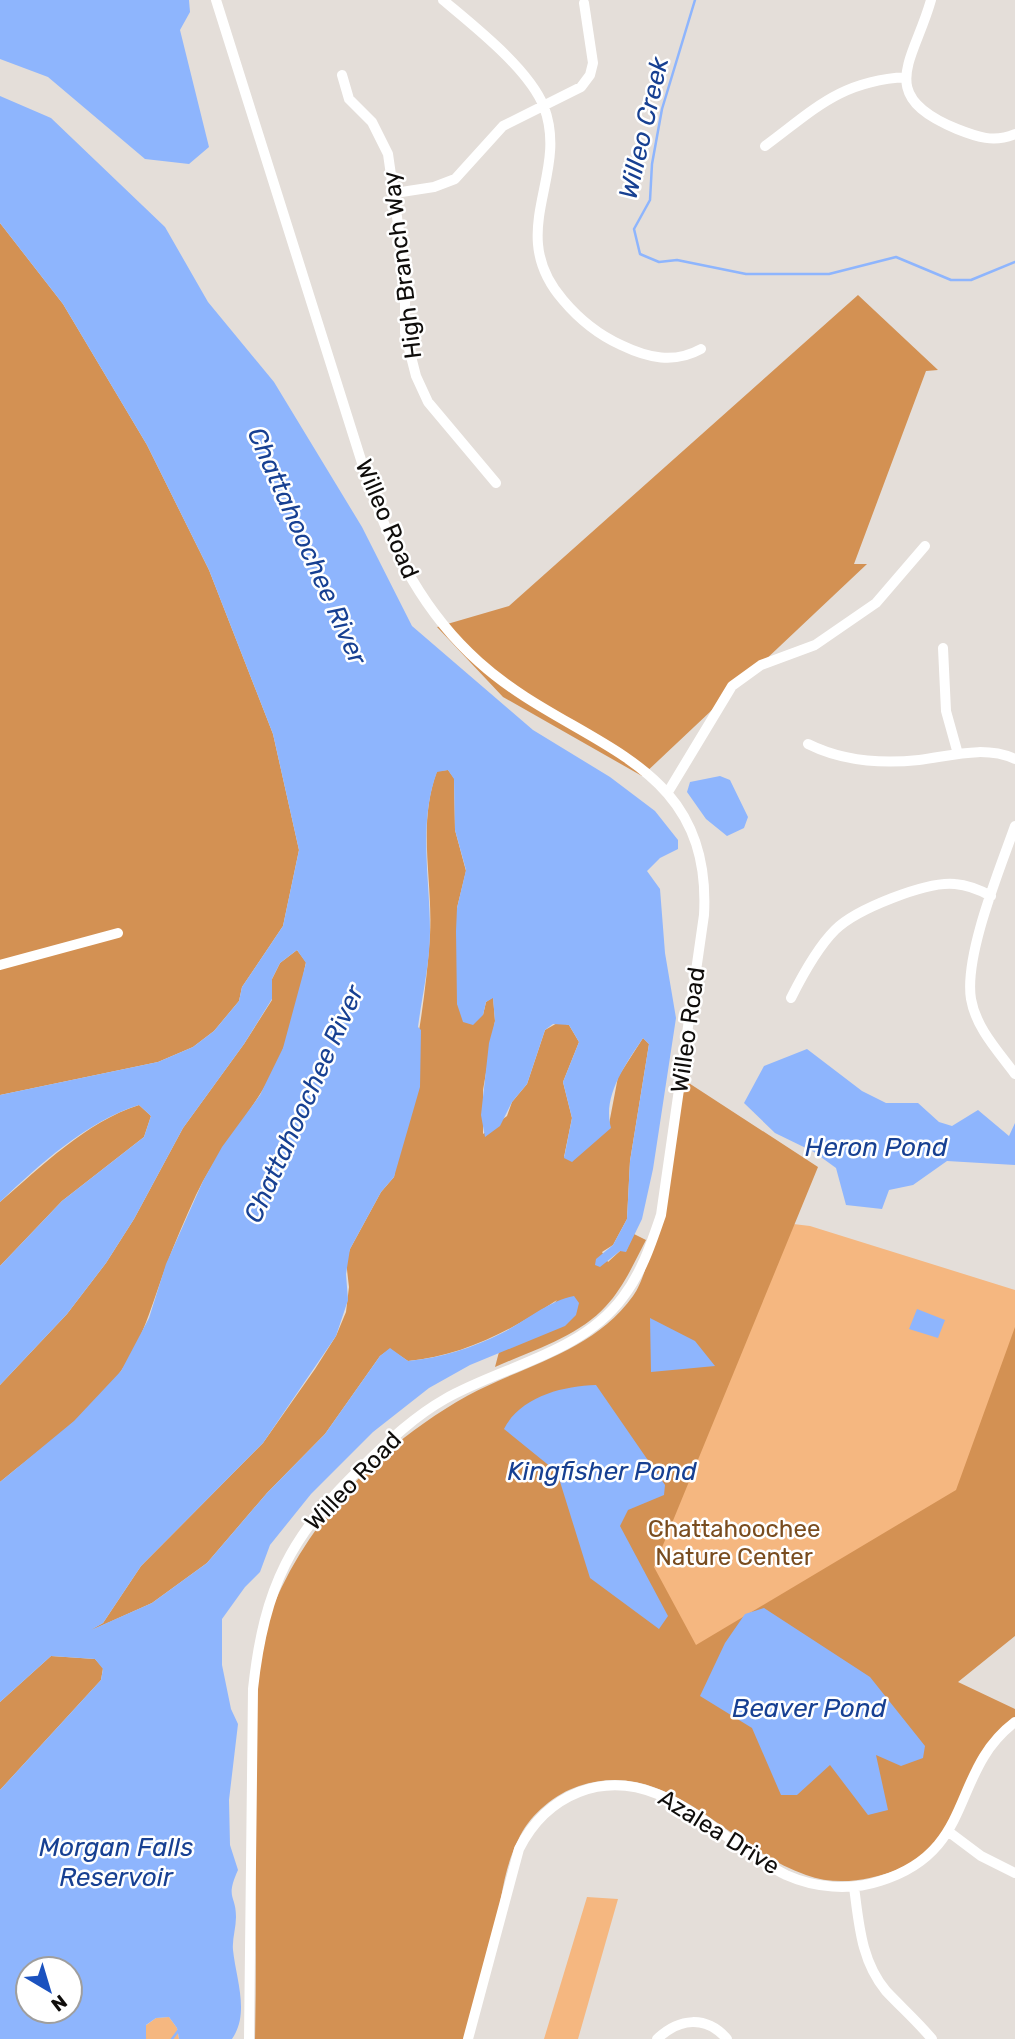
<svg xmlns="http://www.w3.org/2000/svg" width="1015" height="2039" viewBox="0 0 1015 2039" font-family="Rubik,sans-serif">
	<rect width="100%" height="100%" fill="#e4ded9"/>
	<!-- green -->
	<path fill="#f5b780" d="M671 1209 810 1226 1015 1290V1360L932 1823 672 1784 603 1337 648 1292Z
		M587 1897 618 1899 578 2039H544Z
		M169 2017 177 2028 179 2039H146L145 2026 156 2018Z"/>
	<!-- forest -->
	<path fill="#d39153" d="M0 223 63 304 147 445 209 570 273 734 299 850 283 926 242 987 239 1001 214 1031 193 1047 158 1062 0 1095Z
		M858 295 938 370 926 371 854 564H867L642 776 503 697 437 627 509 606Z
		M448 770 454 778 455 830 466 871 457 908V1004L483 1015 486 1002 493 997 495 1021 483 1090V1134L507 1116 512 1102 527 1084 545 1030 559 1022 569 1025 579 1042 563 1082 572 1118 564 1157 609 1124 618 1077 643 1038 649 1044 630 1161 627 1219 613 1245 602 1252 608 1262 620 1251H626L634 1234 646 1240C634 1263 623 1288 606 1306 578 1337 533 1350 495 1367L499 1352 519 1343 557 1300C512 1330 463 1356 408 1361L390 1349 380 1356 325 1434 267 1493 207 1563 152 1603 85 1633 103 1623 141 1566 263 1443 315 1369 336 1336 346 1312 349 1287 346 1261 350 1249 381 1192 394 1177C407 1097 425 1016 430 935 433 880 417 825 437 771Z
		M297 950 306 962C298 1001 290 1039 272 1074 249 1116 217 1151 196 1195 185 1219 174 1244 165 1269 152 1304 143 1340 121 1371 90 1415 41 1448 0 1482V1385L67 1314 106 1263 134 1219 183 1128 244 1044 272 1000V979L280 963Z
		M678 1076 818 1167 654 1567 696 1645 956 1490 1015 1327V1636L958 1682 1015 1709V1718C1004 1729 990 1740 982 1753 970 1774 945 1838 931 1851 923 1858 908 1865 899 1869 869 1881 836 1886 806 1875 727 1848 670 1756 579 1786 555 1794 532 1813 520 1836 503 1868 501 1903 494 1937 487 1972 475 2005 465 2039H255C257 1948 255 1858 254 1768 254 1736 246 1688 255 1658 286 1544 364 1454 467 1396 524 1365 593 1352 633 1296 659 1260 670 1126 678 1076Z
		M139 1105 151 1116 144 1137 62 1201 0 1266V1202C42 1166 86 1122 139 1105Z
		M51 1656 95 1659 103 1668 101 1680 0 1790V1702Z"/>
	<!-- water -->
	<path fill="#8eb5fd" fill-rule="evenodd" d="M0 0H189L190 12 180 30 209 147 189 164 145 159 48 77 0 59Z
		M0 96 51 118 165 227 208 302 274 382 362 527 412 626 533 730 610 777 655 811 678 840V849L660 858 647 871 660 889 665 953 676 1018 653 1169 642 1219 626 1252 620 1251 600 1267 595 1265 596 1259 613 1245 627 1219 630 1161 649 1044 643 1038C626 1064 602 1096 611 1128L572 1162 564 1158 572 1118 563 1082 579 1042 569 1025 553 1024 545 1030 527 1084 512 1102 500 1126 485 1137 481 1115 489 1043 495 1021 493 998 486 1002 483 1015 473 1025 463 1022 457 1004 456 931 457 908 466 870 455 830 454 779 448 770 437 772C418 823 430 878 430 931 430 963 422 996 418 1027L421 1030 420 1087 394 1177 381 1192 350 1249 346 1274 348 1300 336 1336 263 1443 141 1566 103 1623 91 1630 152 1603 207 1563 267 1493 325 1434 380 1356 390 1348 408 1361C441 1358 472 1348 502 1333 526 1321 548 1301 574 1296L579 1303 576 1315 565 1326 470 1365 429 1388 373 1432 311 1494 270 1545 260 1572 245 1587 222 1619V1665L231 1709 238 1724 229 1800 230 1845 238 1870C225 1899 236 1894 236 1917 236 1928 232 1939 233 1950 236 1979 250 2013 232 2039H179L177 2028 169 2017 156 2018 146 2025V2039H0V1790L101 1680 103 1669 95 1659 51 1656 0 1702V1482L74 1421 121 1371 149 1318 166 1264 203 1181 222 1147 260 1095 283 1048 306 963 297 950 280 963 272 979V999L244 1044 183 1128 134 1219 106 1263 67 1314 0 1385V1266L62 1201 144 1137 151 1116 139 1105C87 1121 39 1165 0 1202V1095L158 1062 193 1047 214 1031 239 1001 242 987 283 926 299 850 273 734 209 570 147 445 63 304 0 223ZM28 1969H70V2011H28Z
		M720 776 730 780 748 817 744 828 727 836 706 819 687 792 690 782Z
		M807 1049 862 1091 886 1103H918L939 1122 952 1126 978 1110 1009 1136 1015 1123V1165L947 1161 913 1185 889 1190 882 1209 846 1205 836 1168 814 1152 775 1133 744 1103 764 1066Z
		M917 1309 945 1320 938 1338 909 1329Z
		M650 1318 695 1341 715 1366 651 1372Z
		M596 1385 665 1485 664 1495 628 1510 620 1526 668 1616 659 1629 590 1578 557 1472 504 1429C520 1397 562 1386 596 1385Z
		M764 1608 870 1677 925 1746 923 1758 901 1766 876 1755 888 1810 868 1815 830 1765 797 1795H781L752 1728 700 1696 725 1643 745 1614Z"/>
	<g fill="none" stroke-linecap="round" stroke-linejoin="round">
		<!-- stream -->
		<path stroke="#8eb5fd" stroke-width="2.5" d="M695 0 662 109 652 164 650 200 634 229 640 254 659 262 677 260 746 274H829L896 257 951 280H971L1015 262
			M172 2039 178 2031"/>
		<!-- minor -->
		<path stroke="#fff" stroke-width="10" d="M216 0 368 482C392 550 424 613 479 662 574 748 713 755 704 915L661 1215C651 1244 642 1272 623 1297 581 1354 503 1366 445 1399 415 1416 391 1439 366 1463 291 1534 264 1586 253 1689L249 2039
			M443 0C475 27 529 69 544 107 570 176 504 232 563 300 579 319 599 335 621 345 648 358 674 364 701 349
			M931 0C914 61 874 95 957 129 977 137 994 143 1015 134
			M342 75 349 99 372 122 388 154 405 273V333L416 376 428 402 496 483
			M765 146C815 109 840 81 906 77
			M395 193 434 187 455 179 503 126 581 87 590 75 593 63 584 3
			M943 648 946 711 958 754
			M808 744C842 761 881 764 919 760 951 756 984 745 1015 759
			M668 792 732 686 761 665 815 645 876 603 925 546
			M1015 826C1000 869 964 955 971 999 976 1028 998 1051 1015 1074
			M0 965 118 933
			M791 998C802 976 818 947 835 930 856 909 927 881 955 884 968 885 980 890 991 896
			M949 1832 981 1856 1015 1873
			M854 1887C859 1924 861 1961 886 1991 901 2007 918 2022 932 2039
			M468 2039 519 1849C532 1823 551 1803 579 1792 660 1761 720 1843 786 1875 815 1888 850 1891 880 1881 977 1851 949 1772 1015 1722
			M657 2039C679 2018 706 2015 727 2039"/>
	</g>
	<g text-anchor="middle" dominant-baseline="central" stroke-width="5" stroke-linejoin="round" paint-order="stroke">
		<!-- street labels -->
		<g font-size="24" fill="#0f0d0b" stroke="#fff">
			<text transform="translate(402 265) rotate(-97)">High Branch Way</text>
			<text transform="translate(387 519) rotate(67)">Willeo Road</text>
			<text transform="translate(688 1030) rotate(-82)">Willeo Road</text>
			<text transform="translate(353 1481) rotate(-46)">Willeo Road</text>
			<text transform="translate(719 1832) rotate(32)">Azalea Drive</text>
		</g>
		<!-- park labels -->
		<g font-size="24" fill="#794c1f" stroke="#fff">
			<text x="734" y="1529">Chattahoochee<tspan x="734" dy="28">Nature Center</tspan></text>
		</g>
		<!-- water labels -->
		<g font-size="26" font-style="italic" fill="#174092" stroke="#fff">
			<text transform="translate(644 128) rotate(-77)">Willeo Creek</text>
			<text transform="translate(307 546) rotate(66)">Chattahoochee River</text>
			<text transform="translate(304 1104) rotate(-66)">Chattahoochee River</text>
			<text x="876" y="1147">Heron Pond</text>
			<text x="602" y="1471">Kingfisher Pond</text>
			<text x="809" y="1708">Beaver Pond</text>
			<text x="116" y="1847">Morgan Falls<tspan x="116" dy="30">Reservoir</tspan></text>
		</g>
	</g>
	<!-- north arrow -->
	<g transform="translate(49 1990) rotate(142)"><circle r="33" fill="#ffffff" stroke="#9f9e9d" stroke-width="2"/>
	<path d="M0-5L12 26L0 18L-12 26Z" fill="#1b52bf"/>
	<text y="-10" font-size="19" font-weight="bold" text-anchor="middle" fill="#0f0d0b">N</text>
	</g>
</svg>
